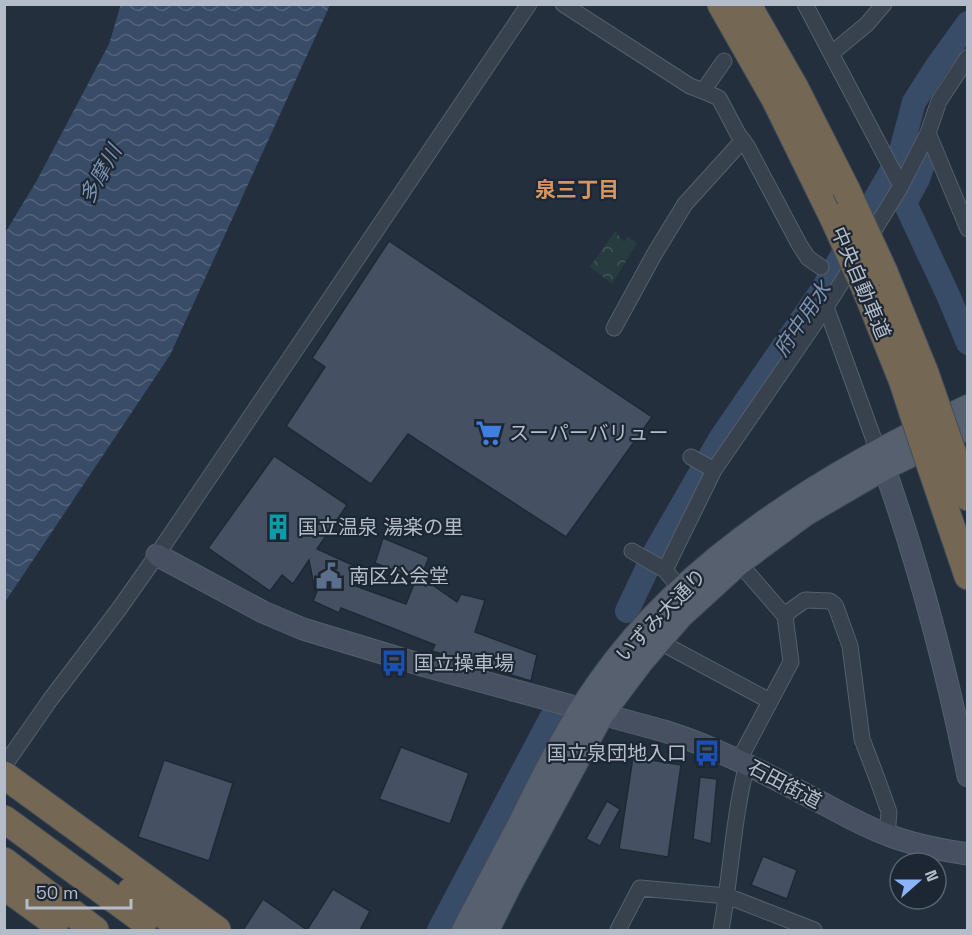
<svg xmlns="http://www.w3.org/2000/svg" width="972" height="935" viewBox="0 0 972 935" font-family="'Space Grotesk','Noto Sans JP',sans-serif">
	<defs>
		<pattern id="forest-crowns" width="20" height="18" patternUnits="userSpaceOnUse" patternTransform="scale(1.5)"><rect width="20" height="18" fill="#263c3f"/><path d="M2 6a3 3 0 1 1 6 0M12 15a3 3 0 1 1 6 0" fill="none" stroke="#435659"/></pattern>
		<pattern id="water-waves" width="16" height="10" patternUnits="userSpaceOnUse" patternTransform="scale(1.5)"><rect width="16" height="10" fill="#394c67"/><path d="M0 5q4-4 8 0t8 0" fill="none" stroke="#53647b"/></pattern>
	</defs>
	<rect width="100%" height="100%" fill="#242f3e"/>
	<!-- forest -->
	<path fill="url(#forest-crowns)" d="M615 231 624 242 628 237 637 243 612 284 590 267Z"/>
	<!-- water -->
	<path fill="url(#water-waves)" d="M121 4 330 5 170 355 5 602V233L36 182 109 44Z"/>
	<g fill="none" stroke-linecap="round" stroke-linejoin="round">
		<!-- river -->
		<path stroke="#394c67" stroke-width="24" d="M925 159 918 179 905 203 948 295 968 343
			M627 611 655 552 720 439 822 290 899 158 914 102 937 66 968 23
			M439 930 550 720 556 712"/>
	</g>
	<!-- building -->
	<path fill="#455162" stroke="#1f2835" stroke-width="1.5" d="M389 241 652 417 566 537 408 434 371 484 286 426 325 367 312 358Z
		M274 456 347 505 317 549 357 567 350 584 406 604 416 579 375 563 383 538 429 557 421 577 457 602 461 594 485 600 475 632 537 655 531 681 432 651 435 645 341 608 339 613 313 601 317 591 314 586 309 560 293 584 282 575 270 591 208 548Z
		M401 747 469 773 450 824 379 799Z
		M633 757 681 765 668 857 619 849Z
		M164 760 233 783 209 861 138 837Z
		M700 777 717 779 711 844 693 839Z
		M607 801 620 809 600 846 586 839Z
		M763 856 797 870 787 899 751 885Z
		M333 889 370 911 360 930H243L263 899 307 930Z"/>
	<g fill="none" stroke-linecap="round" stroke-linejoin="round">
		<!-- street casing -->
		<g stroke="#565f6c" stroke-width="17">
			<path id="street" d="M563 4 690 86 703 91 724 61
				M805 4 901 186
				M832 53 867 24 884 4
				M703 91 719 98 738 134 747 146 799 244 808 258 821 267
				M928 133 968 229
				M868 240 901 186 928 133 939 101 968 57
				M826 307 878 451
				M614 328 655 253 685 204 743 140
				M691 457 714 470
				M632 551 665 570
				M739 563 785 616
				M681 590 665 570 714 470 826 307 855 261
				M658 641 770 701
				M739 760 791 662 785 616 791 610 805 600 830 601 834 604 836 607 850 646 862 739 878 781 889 812 887 835
				M4 766 50 700 119 609 157 555 529 4
				M618 930 640 888 727 896 814 930
				M721 930C731 875 733 818 747 764"/>
		</g>
		<!-- secondary casing -->
		<g stroke="#565f6c" stroke-width="23">
			<path id="secondary" d="M879 453C917 558 946 667 968 776
				M157 555 263 612 303 629 425 666 664 731C722 749 773 778 826 805 846 816 866 827 888 835 913 845 941 850 968 854"/>
		</g>
		<!-- primary casing -->
		<g stroke="#414a57" stroke-width="26">
			<path id="primary" d="M464 930C483 894 502 858 521 822 545 773 569 725 601 680 687 558 834 468 968 407
				M487 930 511 882 602 714 641 662 681 616 739 563 805 514 884 468 968 427"/>
		</g>
		<!-- highway casing -->
		<g stroke="#434c59" stroke-width="29">
			<path id="highway" d="M721 4 775 99 833 217
				M747 4 795 88 846 189
				M884 272 925 373 935 402
				M867 292 903 382 913 413
				M954 457 968 497
				M931 467 968 576
				M4 775 217 930
				M4 819 144 921
				M4 861 95 930
				M4 886 55 923
				M131 891 184 930"/>
		</g>
		<!-- street -->
		<use href="#street" stroke="#38414e" stroke-width="15"/>
		<!-- secondary -->
		<use href="#secondary" stroke="#465061" stroke-width="21"/>
		<!-- primary -->
		<use href="#primary" stroke="#56606e" stroke-width="24"/>
		<!-- highway -->
		<use href="#highway" stroke="#746855" stroke-width="27"/>
		<!-- highway-bridge casing -->
		<g stroke="#434c59" stroke-width="29" stroke-linecap="butt">
			<path id="highway-bridge" d="M846 189 884 272
				M833 217 867 292
				M935 402 954 457
				M913 413 931 467"/>
		</g>
		<!-- highway-bridge -->
		<use href="#highway-bridge" stroke="#746855" stroke-width="27"/>
	</g>
	<!-- icons -->
	<defs>
		<g id="supermarket-bare" transform="scale(2.07)"><path d="M-6-5.5h2.5l.6 2H6L4.5 2H-2.5L-4.4-4H-6ZM-1.5 3.2a1.3 1.3 0 1 0 .1 0ZM3 3.2a1.3 1.3 0 1 0 .1 0Z" fill="#3f7fe0" stroke="#1d2633" stroke-width="2.5" paint-order="stroke"/></g>
		<g id="building-bare" transform="scale(2.07)"><path d="M-4-6H4V6H1V3H-1V6H-4ZM-2.5-4.3h1.7v1.8h-1.7ZM.8-4.3h1.7v1.8H.8ZM-2.5-1h1.7V.8h-1.7ZM.8-1h1.7V.8H.8Z" fill="#0f9aa8" stroke="#1d2633" stroke-width="2.5" paint-order="stroke"/></g>
		<g id="civic-bare" transform="scale(2.07)"><path d="M-.6-6.5H3V-4.5H.6V-3L4-1V1h2V6H-6V1h2V-1L-.6-3ZM-1.2 2.5V6h2.4V2.5Z" fill="#5c6f8a" stroke="#1d2633" stroke-width="2.5" paint-order="stroke"/></g>
		<g id="bus-bare" transform="scale(2.07)"><path d="M-5-6H5V4H4V6H2V4H-2V6H-4V4H-5ZM-3.5-4V0h7V-4ZM-3.5 1.2v1.5H-2V1.2ZM2 1.2v1.5H3.5V1.2Z" fill="#1a4fb4" stroke="#1d2633" stroke-width="2.5" paint-order="stroke"/></g>
	</defs>
	<g fill-rule="evenodd">
		<use href="#supermarket-bare" x="489" y="433"/>
		<use href="#building-bare" x="278" y="527"/>
		<use href="#civic-bare" x="329" y="576"/>
		<use href="#bus-bare" x="394" y="663"/>
		<use href="#bus-bare" x="707" y="753"/>
	</g>
	<g text-anchor="middle" dominant-baseline="central" stroke-width="4.5" stroke-linejoin="round" paint-order="stroke">
		<!-- street labels -->
		<g font-size="20" fill="#b4bcc9" stroke="#1d2633">
			<text transform="translate(861 283) rotate(67)">中央自動車道</text>
			<text transform="translate(661 615) rotate(-46)">いずみ大通り</text>
			<text transform="translate(785 784) rotate(28)">石田街道</text>
		</g>
		<!-- poi labels -->
		<g font-size="20" fill="#b4bcc9" stroke="#1d2633" text-anchor="start">
			<text x="509" y="433">スーパーバリュー</text>
			<text x="298" y="527">国立温泉 湯楽の里</text>
			<text x="349" y="576">南区公会堂</text>
			<text x="414" y="663">国立操車場</text>
			<text x="687" y="753" text-anchor="end">国立泉団地入口</text>
		</g>
		<!-- water labels -->
		<g font-size="21" font-style="italic" fill="#7c92b1" stroke="#1d2633">
			<text transform="translate(100 174) rotate(-61)">多摩川</text>
			<text transform="translate(802 319) rotate(-56)">府中用水</text>
		</g>
		<!-- neighbourhood labels -->
		<g font-size="21" font-weight="bold" fill="#d59563" stroke="#1d2633">
			<text x="577" y="189">泉三丁目</text>
		</g>
	</g>
	<!-- border -->
	<rect width="972" height="935" fill="none" stroke="#b4bcc9" stroke-width="12"/>
	<!-- north arrow -->
	<g transform="translate(918 881) rotate(69)"><circle r="28" fill="#1d2633" stroke="#59626f" stroke-width="1.5"/>
	<path d="M0-4.5L10 22L0 15L-10 22Z" fill="#8ab4f8"/>
	<text y="-9" font-size="16" font-weight="bold" text-anchor="middle" fill="#b4bcc9">N</text>
	</g>
	<!-- scale -->
	<path d="M27 899v9h104v-9" fill="none" stroke="#b4bcc9" stroke-width="3"/>
	<text x="36" y="899" font-size="18" fill="#b4bcc9" stroke="#1d2633" stroke-width="4.5" paint-order="stroke">50 m</text>
</svg>
